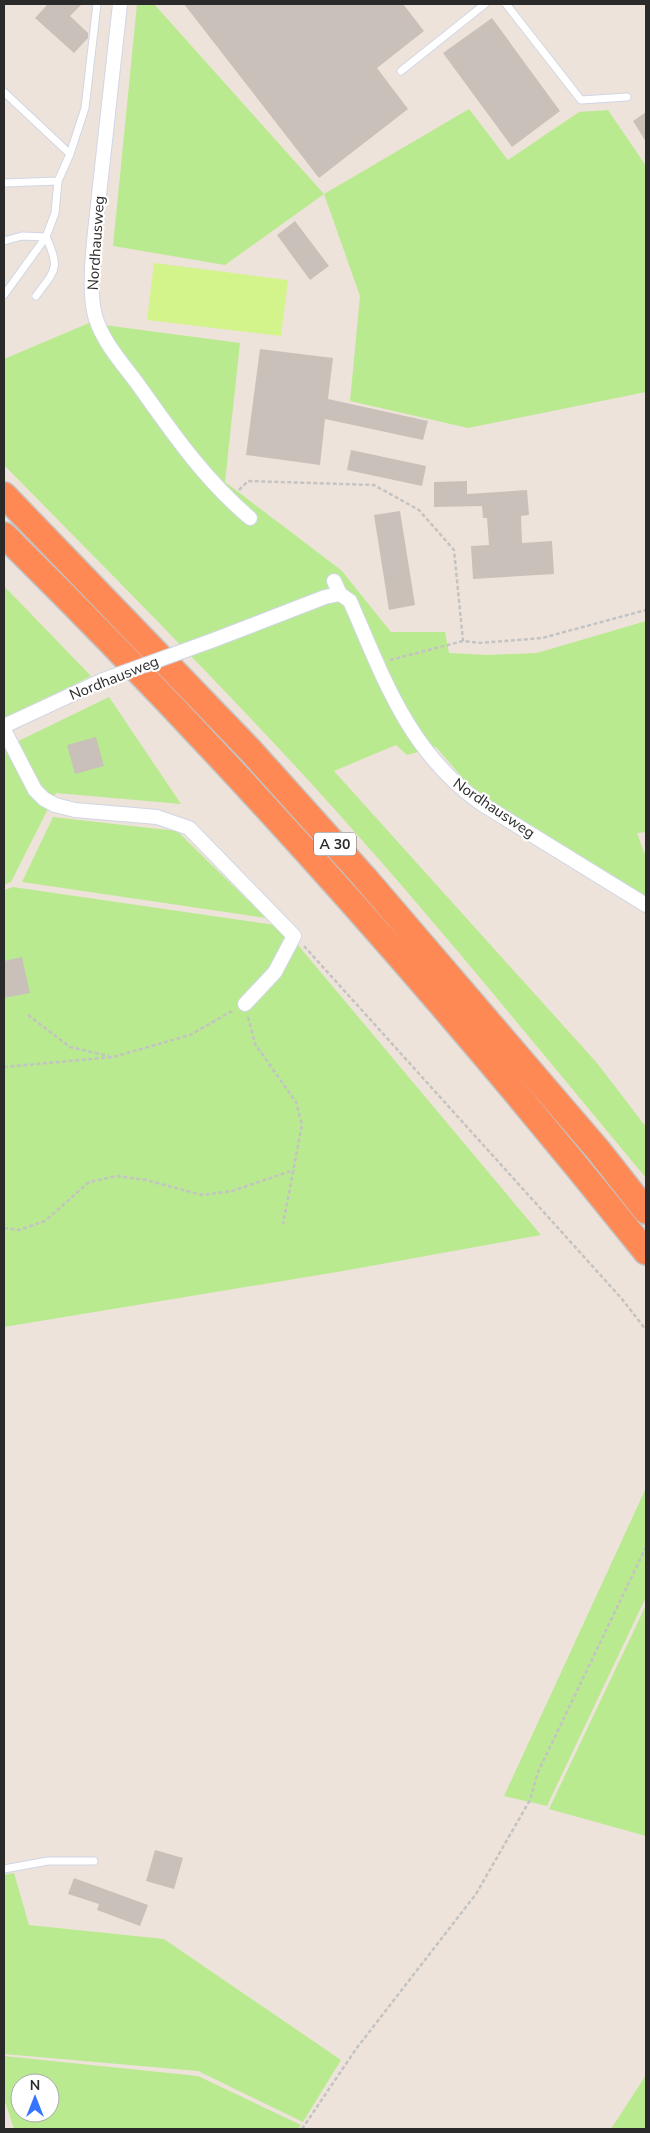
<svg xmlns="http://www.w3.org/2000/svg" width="650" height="2133" viewBox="0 0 650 2133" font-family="'Nunito Sans',sans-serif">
	<rect width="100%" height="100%" fill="#eee3da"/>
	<!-- green -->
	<path fill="#baea90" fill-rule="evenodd" d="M137 4H154L324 194 469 109 508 160 579 112 608 110 646 166V392L468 428 350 401 360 296 324 194 225 265 113 246Z
		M89 323 240 343 225 482 341 570 391 632H445L449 653 488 655 537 653 646 621V832L637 833 646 857V897L472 789 436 747 407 755 396 745 334 771 597 1063 646 1127V1178C535 1045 426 909 309 781 210 673 106 569 4 465V359Z
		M4 586 91 676 4 721Z
		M109 697 181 804 56 793 11 882 4 885V748Z
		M53 817 177 831 266 918 22 882Z
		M13 887 282 926 541 1235 343 1271 4 1327V890Z
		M646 1488V1597L547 1806 504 1796Z
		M646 1605V1836L549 1809Z
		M14 1873 29 1925 164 1939 341 2060 303 2122 198 2071 4 2054V1875Z
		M4 2056 198 2076 301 2125 298 2129H14L4 2099ZM20 2083H50V2113H20Z
		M646 2075V2129H611Z"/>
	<!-- pitch -->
	<path fill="#d3f38b" d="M154 263 288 280 281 336 147 320Z"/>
	<!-- building -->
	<path fill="#c9c0ba" d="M48 4H82L70 16 88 33V38L74 53 35 18Z
		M184 4H403L424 31 377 68 408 109 319 178Z
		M492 18 560 111 512 147 443 53Z
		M646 112V142L633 121Z
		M295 221 329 266 310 280 277 235Z
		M260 349 333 358 328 399 428 421 423 440 325 419 320 465 246 455Z
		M351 450 426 466 422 486 347 470Z
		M467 481V494L527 490 529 515 521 516 522 543 552 541 554 574 473 579 471 546 489 545 487 518H483L482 506 434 507V482Z
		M400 511 415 605 389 610 374 515Z
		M96 737 104 766 75 774 67 745Z
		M22 957 30 993 4 998V961Z
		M155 1850 183 1858 174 1889 146 1881Z
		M74 1878 148 1905 140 1926 97 1910 99 1904 68 1894Z"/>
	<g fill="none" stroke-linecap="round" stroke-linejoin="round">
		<!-- service casing -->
		<g stroke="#cfd6e5" stroke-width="9">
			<path id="service" d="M506 4 581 100 627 97
				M401 71 485 4
				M4 92 70 154 58 181 55 213 46 237 4 295
				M70 154 85 108 97 4
				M4 183 58 181
				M4 241 22 236 46 237C61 269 55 270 36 296
				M4 1869 48 1861H94"/>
		</g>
		<!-- minor casing -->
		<g stroke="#cfd6e5" stroke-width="16">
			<path id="minor" d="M120 4C113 68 106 131 99 195 96 227 86 290 96 319 104 343 122 363 137 383 171 431 204 479 250 518
				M334 581 340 594 350 601C384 679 409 753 482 804L646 905
				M211 641 325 597 340 594
				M4 726 103 680
				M4 730 35 790 44 799 55 805 75 810 157 817 189 828 294 936 275 972 245 1004"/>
		</g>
		<!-- motorway casing -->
		<g stroke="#c3c3c3" stroke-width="28">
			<path id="motorway" d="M4 495 250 750 365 878 598 1150 646 1211
				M4 535C231 759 447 1003 646 1252"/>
		</g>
		<!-- path -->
		<path stroke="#c3c3c3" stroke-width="2.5" stroke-dasharray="4 2.5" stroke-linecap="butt" d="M239 490 248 481 374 485 419 510 454 550 463 641
			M390 660 463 641 480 643 542 638 646 610
			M304 946 622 1299 646 1330
			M28 1015 70 1047 109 1056
			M248 1017 255 1044 296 1102 302 1125 283 1224
			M4 1067 113 1057 190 1035 232 1011
			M4 1228 19 1230 45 1221 89 1182 117 1176 146 1180 202 1195 232 1191 294 1170
			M302 2129 356 2049 476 1894 530 1800 538 1772 646 1547"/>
		<!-- service -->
		<use href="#service" stroke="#fff" stroke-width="7"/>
		<!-- minor -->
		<use href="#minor" stroke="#fff" stroke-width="14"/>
		<!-- motorway -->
		<use href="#motorway" stroke="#ff8954" stroke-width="25"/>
		<!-- minor-bridge casing -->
		<g stroke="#cfd6e5" stroke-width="16" stroke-linecap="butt">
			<path id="minor-bridge" d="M103 680 211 641"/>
		</g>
		<!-- minor-bridge -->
		<use href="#minor-bridge" stroke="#fff" stroke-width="14"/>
	</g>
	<g text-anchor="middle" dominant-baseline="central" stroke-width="4.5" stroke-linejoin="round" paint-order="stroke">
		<!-- shield labels -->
		<rect fill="#fff" stroke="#6a6a6a" stroke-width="1" x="314" y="832.5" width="42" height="23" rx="4"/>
		<g font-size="14" font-weight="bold" fill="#2a2a2a">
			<text x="335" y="844">A 30</text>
		</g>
		<!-- street labels -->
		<g font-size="15" fill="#2a2a2a" stroke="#fff">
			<text transform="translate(96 243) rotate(-86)">Nordhausweg</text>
			<text transform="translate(114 678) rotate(-22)">Nordhausweg</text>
			<text transform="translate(494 808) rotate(34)">Nordhausweg</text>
		</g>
	</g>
	<!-- border -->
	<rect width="650" height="2133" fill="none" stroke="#2a2a2a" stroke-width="10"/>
	<!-- north arrow -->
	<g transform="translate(35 2098)"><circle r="24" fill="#ffffff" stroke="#aaaaaa"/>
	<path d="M0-4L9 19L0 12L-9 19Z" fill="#3674ff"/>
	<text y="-8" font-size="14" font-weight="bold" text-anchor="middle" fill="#2a2a2a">N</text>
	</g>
</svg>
